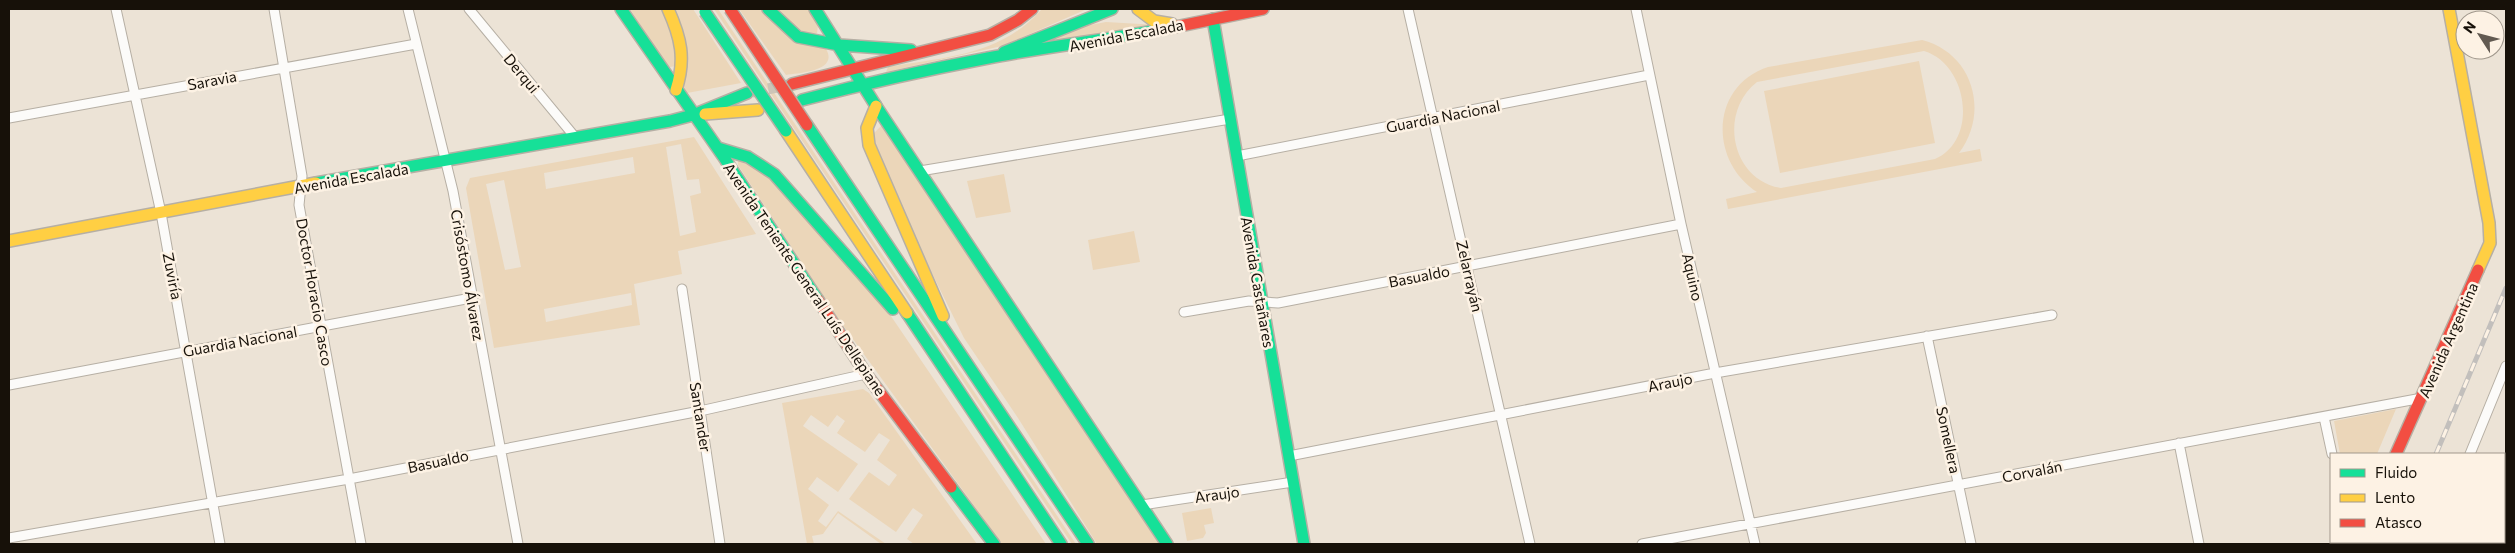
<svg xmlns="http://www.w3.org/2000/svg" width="2515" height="553" viewBox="0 0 2515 553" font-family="Commissioner,sans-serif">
	<rect width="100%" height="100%" fill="#ece3d6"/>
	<!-- green -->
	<path fill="#ebd6b9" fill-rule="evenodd" d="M630 9H661L679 48 676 66 670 67 665 63Z
		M670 9H693L741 83 687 93 684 87Z
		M714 9H718L1076 544H1072Z
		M739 9H763L826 49C839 71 800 73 786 75Z
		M774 9H808L818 25 817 33 807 35Z
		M1042 9H1087L1002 46 886 72 888 67C946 57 1000 56 1042 9Z
		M1106 22 1158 25 1161 27 1027 50 1069 29Z
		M1922 40C1973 53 1990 112 1959 153L1980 149 1982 161 1728 209 1726 199 1757 192C1709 161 1710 86 1768 67ZM1924 51C1968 64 1979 140 1935 159L1781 188C1731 180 1718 112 1757 82Z
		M1919 61 1935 143 1780 173 1764 91Z
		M882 125 1159 544H1097L1018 418 964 338 917 243 872 135Z
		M694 137 756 234 678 251 682 274 634 284 640 325 494 348 466 188 470 178ZM681 144 687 180 699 179 701 193 690 196 696 232 680 236 666 147ZM633 157 635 173 546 189 544 173ZM504 180 521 267 505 270 486 184ZM631 293 632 305 546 322 544 309Z
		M750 158 880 300 1046 544H1002L839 320 738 165V161Z
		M1004 174 1011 212 976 218 967 181Z
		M1134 231 1140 262 1093 270 1088 240Z
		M863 389 869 393 977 544H914L907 539 923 515 913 508 896 532 849 499 869 472 889 486 897 475 877 460 890 440 879 433 865 452 837 433 845 421 837 415 828 427 811 415 803 426 858 464 838 492 817 477 808 489 829 505 818 521 826 527 838 511 886 544H881L838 513 823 534 812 536 814 544H807L782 403Z
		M2396 409 2377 454H2340L2334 421Z
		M1211 508 1214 523 1204 525 1206 533 1203 538 1187 541 1182 513Z"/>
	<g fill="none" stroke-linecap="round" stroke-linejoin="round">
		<!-- secondary-tunnel -->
		<path stroke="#ccc4b7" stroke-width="11" stroke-dasharray="11 5.5" stroke-linecap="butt" d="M752 92 788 85"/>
		<!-- street casing -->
		<g stroke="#b6afa4" stroke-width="11">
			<path id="street" d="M116 9 161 213 220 544
				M274 9 302 176 299 205 361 544
				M408 9 453 191 518 544
				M469 9 575 137
				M1408 9 1530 544
				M1636 9 1681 224 1755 544
				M9 118 416 44
				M1237 156 1649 75
				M920 171 1230 119
				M682 289 720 544
				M1184 312 1249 301 1278 303 1681 224
				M1927 336 1971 544
				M9 385 471 298
				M2324 417 2332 454
				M2179 443 2199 544
				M2470 454 2506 366
				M1289 456 1715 373 2052 315
				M1142 505 1293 482
				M2504 509H2506
				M9 538 349 479 700 411 866 374
				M1642 544 2422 398
				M2433 544 2434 542"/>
		</g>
		<!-- fast casing -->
		<g stroke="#b6afa4" stroke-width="14">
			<path id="fast" d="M621 9 723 156 818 300
				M768 9 798 37 839 45
				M815 9 876 106 1167 544
				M1213 19 1304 544
				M839 45 911 50
				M1004 52 1112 9
				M802 100C863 84 925 70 988 58 1050 46 1113 39 1175 27
				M807 125 1088 544
				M718 148 748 157 774 174 893 309
				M316 183 670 121 693 115 747 93
				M907 313 1061 544
				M951 487 994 544
				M2354 544 2355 542"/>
		</g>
		<!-- slow casing -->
		<g stroke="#b6afa4" stroke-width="14">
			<path id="slow" d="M668 9C681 38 686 59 676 90
				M1138 9 1154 21 1172 24
				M2449 9 2489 223 2490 243 2478 270
				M876 106 867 128 869 145 943 316
				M705 114 758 110
				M786 131 907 313
				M9 241 316 183"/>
		</g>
		<!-- jam casing -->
		<g stroke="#b6afa4" stroke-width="14">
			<path id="jam" d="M1175 27 1263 9
				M792 84 990 35 1018 20 1032 9
				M818 300 866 374 951 487
				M2396 454 2478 270"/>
		</g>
		<!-- street -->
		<use href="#street" stroke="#fcfbf9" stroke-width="9"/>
		<!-- fast -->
		<use href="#fast" stroke="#16e098" stroke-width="11"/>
		<!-- slow -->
		<use href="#slow" stroke="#ffcf43" stroke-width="11"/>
		<!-- jam -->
		<use href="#jam" stroke="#f24e42" stroke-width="11"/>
		<!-- rail casing -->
		<g stroke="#c2bfbc" stroke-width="5">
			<path id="rail" d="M2436 454 2506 288
				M2397 544 2398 542"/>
		</g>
		<!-- rail -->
		<use href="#rail" stroke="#fdf2e4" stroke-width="3" stroke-dasharray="9" stroke-linecap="butt"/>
		<!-- fast-bridge casing -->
		<g stroke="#b6afa4" stroke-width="14" stroke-linecap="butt">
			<path id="fast-bridge" d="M705 12 786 131"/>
		</g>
		<!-- jam-bridge casing -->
		<g stroke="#b6afa4" stroke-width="14" stroke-linecap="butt">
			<path id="jam-bridge" d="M730 9 807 125"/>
		</g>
		<!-- fast-bridge -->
		<use href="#fast-bridge" stroke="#16e098" stroke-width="11"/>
		<!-- jam-bridge -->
		<use href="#jam-bridge" stroke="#f24e42" stroke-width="11"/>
	</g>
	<g text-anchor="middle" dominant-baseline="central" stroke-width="5" stroke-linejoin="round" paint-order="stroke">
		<!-- street labels -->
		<g font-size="15" fill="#171109" stroke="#fdf2e4">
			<text transform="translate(1126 35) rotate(-11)">Avenida Escalada</text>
			<text transform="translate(522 73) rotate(50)">Derqui</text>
			<text transform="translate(212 80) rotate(-11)">Saravia</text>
			<text transform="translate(1443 116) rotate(-11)">Guardia Nacional</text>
			<text transform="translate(351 178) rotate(-10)">Avenida Escalada</text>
			<text transform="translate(468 275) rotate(80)">Crisóstomo Álvarez</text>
			<text transform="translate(173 276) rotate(79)">Zuviría</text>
			<text transform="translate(1419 276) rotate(-11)">Basualdo</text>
			<text transform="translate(1470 276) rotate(77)">Zelarrayán</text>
			<text transform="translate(1693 277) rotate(77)">Aquino</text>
			<text transform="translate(805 279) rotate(56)">Avenida Teniente General Luís Dellepiane</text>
			<text transform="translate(1258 282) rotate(80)">Avenida Castañares</text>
			<text transform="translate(315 292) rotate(80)">Doctor Horacio Casco</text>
			<text transform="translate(2448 340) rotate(-66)">Avenida Argentina</text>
			<text transform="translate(240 341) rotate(-10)">Guardia Nacional</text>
			<text transform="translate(1670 382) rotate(-11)">Araujo</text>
			<text transform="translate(701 417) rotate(81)">Santander</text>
			<text transform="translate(1949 440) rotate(78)">Somellera</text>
			<text transform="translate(438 461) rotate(-12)">Basualdo</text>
			<text transform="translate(2032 471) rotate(-11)">Corvalán</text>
			<text transform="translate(1217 494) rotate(-8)">Araujo</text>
		</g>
	</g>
	<!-- border -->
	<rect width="2515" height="553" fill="none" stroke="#171109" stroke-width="20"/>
	<!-- legend -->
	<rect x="2330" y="453" width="175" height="90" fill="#fdf2e4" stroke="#a1988c"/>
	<rect x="2340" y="469" width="25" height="8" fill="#16e098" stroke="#a1988c"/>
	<text x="2375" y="478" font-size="15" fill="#171109">Fluido</text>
	<rect x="2340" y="494" width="25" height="8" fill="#ffcf43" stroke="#a1988c"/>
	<text x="2375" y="503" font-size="15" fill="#171109">Lento</text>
	<rect x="2340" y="519" width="25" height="8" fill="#f24e42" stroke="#a1988c"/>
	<text x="2375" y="528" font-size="15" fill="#171109">Atasco</text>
	<!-- north arrow -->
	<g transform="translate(2480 35) rotate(306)"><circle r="24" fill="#fdf2e4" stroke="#a1988c"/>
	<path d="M0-4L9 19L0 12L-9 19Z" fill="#625a51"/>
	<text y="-8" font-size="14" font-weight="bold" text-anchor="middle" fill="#171109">N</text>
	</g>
</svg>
